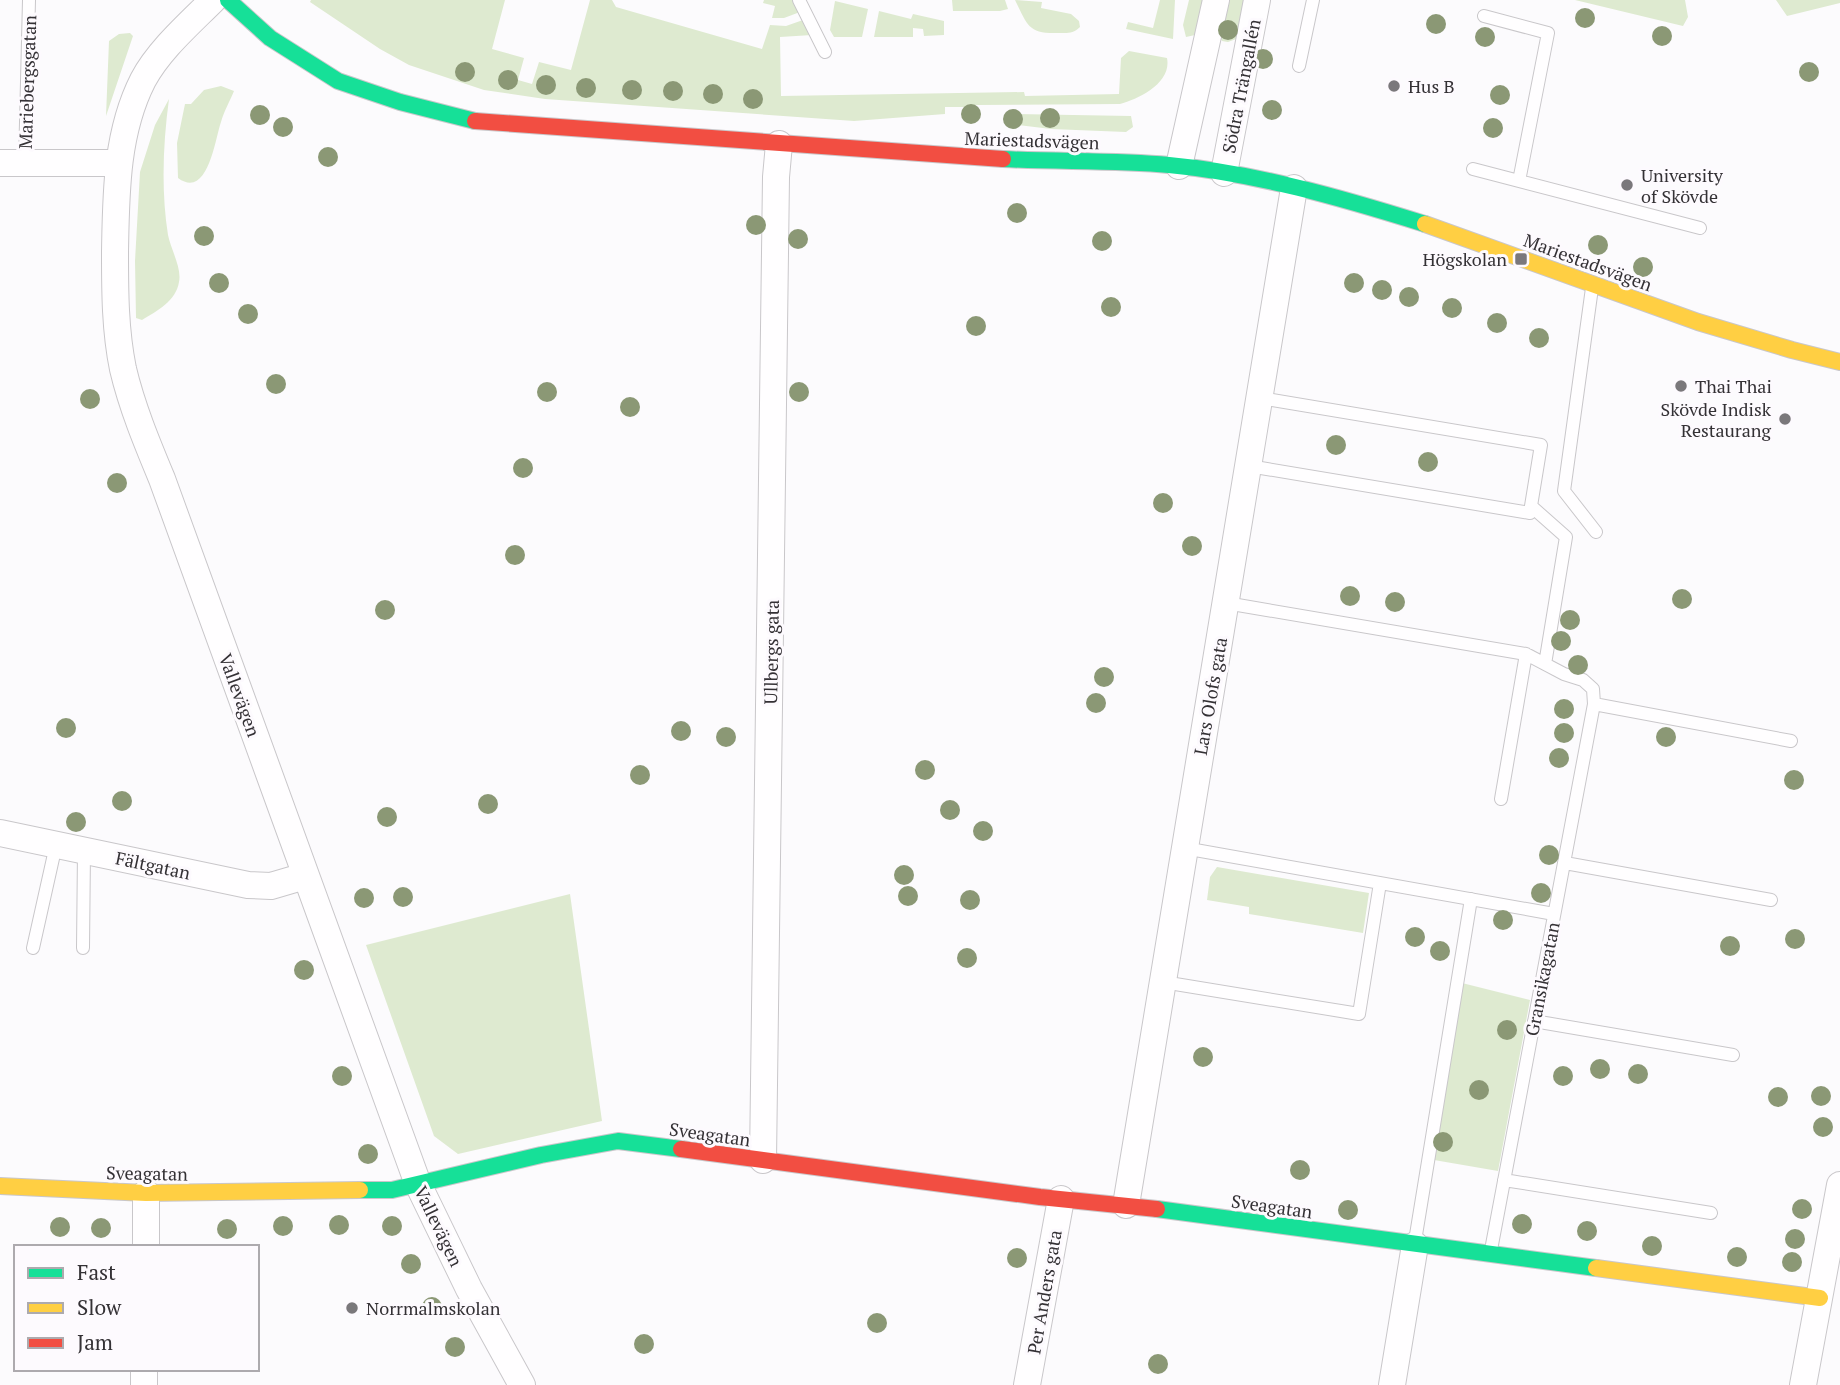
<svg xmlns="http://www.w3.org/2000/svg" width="1840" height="1385" viewBox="0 0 1840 1385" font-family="'PT Serif',serif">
	<rect width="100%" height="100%" fill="#fcfbfd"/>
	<!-- green -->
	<path fill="#deead0" d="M311 0H505L492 49 524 58 518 80 532 84 539 62 571 70 590 0H612L616 7 762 49 770 25 786 26 803 20 812 35 780 37 781 96 1024 92 1025 96 1119 94 1121 58 1129 51 1167 58C1172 83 1139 99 1120 104L974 105V116H965L964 107H945V114L854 121 545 99 484 90 409 65 380 49 310 2Z
		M764 0H793L800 12 784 18H772L775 6 763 3Z
		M952 0H1005L1008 9 1000 11H953Z
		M1015 0 1042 2 1041 8 1071 14 1079 21 1080 27C1073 34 1068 33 1059 33 1028 34 1028 26 1015 0Z
		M1160 0H1175L1173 39 1126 29 1128 22 1153 28Z
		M1189 0H1203L1195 35 1186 37 1183 25Z
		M1228 0H1244L1236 39 1228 42 1222 41 1220 36Z
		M1575 0H1685L1688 17 1683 26Z
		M1776 0H1840V3L1787 16Z
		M835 1 868 9 862 37H834L830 30Z
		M879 11 911 19 913 14 944 21V35L924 36 923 29 913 28V37H874Z
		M130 33 133 36 106 116 109 41 119 34Z
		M221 86 234 91C230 101 224 111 221 122 215 139 208 200 178 178L177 143 185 104H191L204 90Z
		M169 99C163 143 161 191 168 235 171 250 182 268 179 282 176 301 157 311 142 320L136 318 135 261 140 172 155 125Z
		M1012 114 1131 116 1133 127 1126 132 1051 129 1011 124Z
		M1217 867 1369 893 1363 933 1249 914V907L1207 900 1210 877Z
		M570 894 602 1121 458 1154 434 1136 366 945Z
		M1462 983 1530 1000 1498 1171 1434 1160Z"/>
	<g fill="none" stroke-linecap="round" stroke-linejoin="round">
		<!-- lane casing -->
		<g stroke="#c9c7ca" stroke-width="14">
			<path id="lane" d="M799 0 825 52
				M1484 16 1548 33 1519 181 1700 228
				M1299 66 1313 0
				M25 163 29 0
				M1473 169 1519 181
				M1592 288 1564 491 1596 532
				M1249 466 1530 513 1531 506 1541 445 1260 398
				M1531 506 1566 537 1545 664
				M1226 603 1526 654 1501 799
				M1594 704 1791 741
				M1184 848 1554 914
				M1565 863 1771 900
				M33 948 56 845
				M83 948 84 851
				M1163 982 1359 1014 1380 883
				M1534 1021 1733 1055
				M1504 1180 1711 1213
				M1415 1241 1471 899
				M1491 1250 1594 704 1593 689 1583 680 1564 674 1526 654"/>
		</g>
		<!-- street casing -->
		<g stroke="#c9c7ca" stroke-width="28">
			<path id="street" d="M213 0C189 24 159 50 143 80 116 133 116 194 115 252 115 291 115 330 123 369 132 407 147 443 162 479L418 1184 469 1289 522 1385
				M0 163H119
				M1179 166 1216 0
				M1224 173 1257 0
				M0 833 248 885 271 886 305 876
				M763 1160 776 177 779 144
				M1126 1205 1294 188
				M146 1247V1193
				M144 1385V1369
				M1027 1385 1061 1199
				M1392 1385 1415 1245
				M1803 1385 1840 1185"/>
		</g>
		<!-- fast casing -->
		<g stroke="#c9c7ca" stroke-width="18">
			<path id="fast" d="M228 0 270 38 338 81 400 102 475 121
				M1003 159C1058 162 1114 160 1169 165 1255 173 1342 198 1425 224
				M360 1190H392L541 1155 618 1141 681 1149
				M1157 1209 1596 1268"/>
		</g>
		<!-- slow casing -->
		<g stroke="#c9c7ca" stroke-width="18">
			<path id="slow" d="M1425 224 1698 322 1792 350 1840 362
				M0 1186 146 1193 360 1190
				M1596 1268 1820 1298"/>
		</g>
		<!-- jam casing -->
		<g stroke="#c9c7ca" stroke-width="18">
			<path id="jam" d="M475 121 1003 159
				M681 1149 1040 1197 1157 1209"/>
		</g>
		<!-- lane -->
		<use href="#lane" stroke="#fffeff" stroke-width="12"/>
		<!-- street -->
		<use href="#street" stroke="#fffeff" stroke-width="26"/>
		<!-- fast -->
		<use href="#fast" stroke="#16e098" stroke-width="16"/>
		<!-- slow -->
		<use href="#slow" stroke="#ffcf43" stroke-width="16"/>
		<!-- jam -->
		<use href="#jam" stroke="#f24e42" stroke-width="16"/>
	</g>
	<!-- trees -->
	<g fill="#8b9875">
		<circle cx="1585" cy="18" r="10"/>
		<circle cx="1436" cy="24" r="10"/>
		<circle cx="1228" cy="30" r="10"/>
		<circle cx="1662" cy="36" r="10"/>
		<circle cx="1485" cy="37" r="10"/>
		<circle cx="1263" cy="59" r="10"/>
		<circle cx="465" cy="72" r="10"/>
		<circle cx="1809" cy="72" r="10"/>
		<circle cx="508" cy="80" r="10"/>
		<circle cx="546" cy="85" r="10"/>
		<circle cx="586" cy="88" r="10"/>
		<circle cx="632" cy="90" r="10"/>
		<circle cx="673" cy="91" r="10"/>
		<circle cx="713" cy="94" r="10"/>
		<circle cx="1500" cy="95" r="10"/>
		<circle cx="753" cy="99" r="10"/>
		<circle cx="1272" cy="110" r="10"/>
		<circle cx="971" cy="114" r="10"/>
		<circle cx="260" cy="115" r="10"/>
		<circle cx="1050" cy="118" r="10"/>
		<circle cx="1013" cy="119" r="10"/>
		<circle cx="283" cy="127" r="10"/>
		<circle cx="1493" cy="128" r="10"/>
		<circle cx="328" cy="157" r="10"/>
		<circle cx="1017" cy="213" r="10"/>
		<circle cx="756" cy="225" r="10"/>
		<circle cx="204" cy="236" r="10"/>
		<circle cx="798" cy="239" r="10"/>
		<circle cx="1102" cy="241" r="10"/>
		<circle cx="1598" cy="245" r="10"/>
		<circle cx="1643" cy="267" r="10"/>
		<circle cx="219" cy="283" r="10"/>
		<circle cx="1354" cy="283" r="10"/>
		<circle cx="1382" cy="290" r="10"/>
		<circle cx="1409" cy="297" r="10"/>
		<circle cx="1111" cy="307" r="10"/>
		<circle cx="1452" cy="308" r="10"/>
		<circle cx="248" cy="314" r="10"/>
		<circle cx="1497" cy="323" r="10"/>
		<circle cx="976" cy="326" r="10"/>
		<circle cx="1539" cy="338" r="10"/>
		<circle cx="276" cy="384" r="10"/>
		<circle cx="547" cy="392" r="10"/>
		<circle cx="799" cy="392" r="10"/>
		<circle cx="90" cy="399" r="10"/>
		<circle cx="630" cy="407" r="10"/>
		<circle cx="1336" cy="445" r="10"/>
		<circle cx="1428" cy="462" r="10"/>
		<circle cx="523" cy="468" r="10"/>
		<circle cx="117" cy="483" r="10"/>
		<circle cx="1163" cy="503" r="10"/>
		<circle cx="1192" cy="546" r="10"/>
		<circle cx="515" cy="555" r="10"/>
		<circle cx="1350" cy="596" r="10"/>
		<circle cx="1682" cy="599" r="10"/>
		<circle cx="1395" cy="602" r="10"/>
		<circle cx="385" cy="610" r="10"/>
		<circle cx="1570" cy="620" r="10"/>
		<circle cx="1561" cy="641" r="10"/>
		<circle cx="1578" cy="665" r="10"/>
		<circle cx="1104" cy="677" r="10"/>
		<circle cx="1096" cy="703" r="10"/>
		<circle cx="1564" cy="709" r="10"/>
		<circle cx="66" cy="728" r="10"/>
		<circle cx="681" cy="731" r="10"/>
		<circle cx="1564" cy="733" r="10"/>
		<circle cx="726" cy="737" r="10"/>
		<circle cx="1666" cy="737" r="10"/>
		<circle cx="1559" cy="758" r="10"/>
		<circle cx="925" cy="770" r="10"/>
		<circle cx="640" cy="775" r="10"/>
		<circle cx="1794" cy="780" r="10"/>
		<circle cx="122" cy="801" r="10"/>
		<circle cx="488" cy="804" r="10"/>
		<circle cx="950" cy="810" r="10"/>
		<circle cx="387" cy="817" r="10"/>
		<circle cx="76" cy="822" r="10"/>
		<circle cx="983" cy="831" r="10"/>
		<circle cx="1549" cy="855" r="10"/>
		<circle cx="904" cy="875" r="10"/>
		<circle cx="1541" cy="893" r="10"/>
		<circle cx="908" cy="896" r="10"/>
		<circle cx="403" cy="897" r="10"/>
		<circle cx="364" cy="898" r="10"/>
		<circle cx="970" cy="900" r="10"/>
		<circle cx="1503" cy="920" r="10"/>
		<circle cx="1415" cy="937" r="10"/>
		<circle cx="1795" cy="939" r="10"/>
		<circle cx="1730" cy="946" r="10"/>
		<circle cx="1440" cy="951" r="10"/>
		<circle cx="967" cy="958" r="10"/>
		<circle cx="304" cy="970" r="10"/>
		<circle cx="1507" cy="1030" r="10"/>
		<circle cx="1203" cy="1057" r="10"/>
		<circle cx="1600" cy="1069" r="10"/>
		<circle cx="1638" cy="1074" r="10"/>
		<circle cx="342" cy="1076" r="10"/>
		<circle cx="1563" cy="1076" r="10"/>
		<circle cx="1479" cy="1090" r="10"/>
		<circle cx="1821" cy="1096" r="10"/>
		<circle cx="1778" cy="1097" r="10"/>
		<circle cx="1823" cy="1127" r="10"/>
		<circle cx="1443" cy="1142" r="10"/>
		<circle cx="368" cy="1154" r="10"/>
		<circle cx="1300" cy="1170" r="10"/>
		<circle cx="1802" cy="1209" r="10"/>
		<circle cx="1348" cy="1210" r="10"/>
		<circle cx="1522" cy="1224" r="10"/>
		<circle cx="339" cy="1225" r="10"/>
		<circle cx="283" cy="1226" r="10"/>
		<circle cx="392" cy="1226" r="10"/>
		<circle cx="60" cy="1227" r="10"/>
		<circle cx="101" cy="1228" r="10"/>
		<circle cx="227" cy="1229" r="10"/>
		<circle cx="1587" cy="1231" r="10"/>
		<circle cx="1795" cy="1239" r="10"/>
		<circle cx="1652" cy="1246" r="10"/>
		<circle cx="1737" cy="1257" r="10"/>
		<circle cx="1017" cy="1258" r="10"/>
		<circle cx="1792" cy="1262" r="10"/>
		<circle cx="411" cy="1264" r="10"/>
		<circle cx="432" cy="1307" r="10"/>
		<circle cx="877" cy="1323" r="10"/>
		<circle cx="644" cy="1344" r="10"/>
		<circle cx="455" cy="1347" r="10"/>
		<circle cx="1158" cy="1364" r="10"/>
	</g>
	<!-- markers -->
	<g fill="#7a787b" stroke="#fdfafe" stroke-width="2.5">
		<circle cx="1394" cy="86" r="7"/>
		<circle cx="1627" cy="185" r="7"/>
		<rect x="1514" y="252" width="14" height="14" rx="3.5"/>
		<circle cx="1681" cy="386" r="7"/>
		<circle cx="1785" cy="419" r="7"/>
		<circle cx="352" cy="1308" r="7"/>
	</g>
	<g text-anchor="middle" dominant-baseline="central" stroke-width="6" stroke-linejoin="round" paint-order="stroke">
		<!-- street labels -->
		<g font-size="18" fill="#343135" stroke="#fdfafe">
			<text transform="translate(27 82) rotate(-88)">Mariebergsgatan</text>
			<text transform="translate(1241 86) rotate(-79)">Södra Trängallén</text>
			<text transform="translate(1032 140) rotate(2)">Mariestadsvägen</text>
			<text transform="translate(1588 262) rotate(20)">Mariestadsvägen</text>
			<text transform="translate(771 652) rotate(-89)">Ullbergs gata</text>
			<text transform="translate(240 695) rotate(70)">Vallevägen</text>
			<text transform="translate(1210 696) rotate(-80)">Lars Olofs gata</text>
			<text transform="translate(153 865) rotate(12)">Fältgatan</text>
			<text transform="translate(1542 979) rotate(-79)">Gransikagatan</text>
			<text transform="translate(710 1134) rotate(8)">Sveagatan</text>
			<text transform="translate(147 1173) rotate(1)">Sveagatan</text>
			<text transform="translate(1272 1206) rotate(8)">Sveagatan</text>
			<text transform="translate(439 1226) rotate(64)">Vallevägen</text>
			<text transform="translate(1044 1292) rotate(-80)">Per Anders gata</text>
		</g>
		<!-- poi labels -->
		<g font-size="18" fill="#343135" stroke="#fdfafe" text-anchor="start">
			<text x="1408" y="86">Hus B</text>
			<text x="1641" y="175">University<tspan x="1641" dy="21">of Skövde</tspan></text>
			<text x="1507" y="259" text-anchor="end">Högskolan</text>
			<text x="1695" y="386">Thai Thai</text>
			<text x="1771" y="409" text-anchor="end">Skövde Indisk<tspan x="1771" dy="21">Restaurang</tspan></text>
			<text x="366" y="1308">Norrmalmskolan</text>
		</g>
	</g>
	<!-- legend -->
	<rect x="14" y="1245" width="245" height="126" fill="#fdfafe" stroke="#adaaae" stroke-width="2"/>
	<rect x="28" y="1268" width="35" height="10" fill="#16e098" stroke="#adaaae" stroke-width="2"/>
	<text x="77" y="1280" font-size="21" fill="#343135">Fast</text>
	<rect x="28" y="1303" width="35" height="10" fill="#ffcf43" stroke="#adaaae" stroke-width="2"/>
	<text x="77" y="1315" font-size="21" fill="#343135">Slow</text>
	<rect x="28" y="1338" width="35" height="10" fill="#f24e42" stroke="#adaaae" stroke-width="2"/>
	<text x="77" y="1350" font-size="21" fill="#343135">Jam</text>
</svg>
